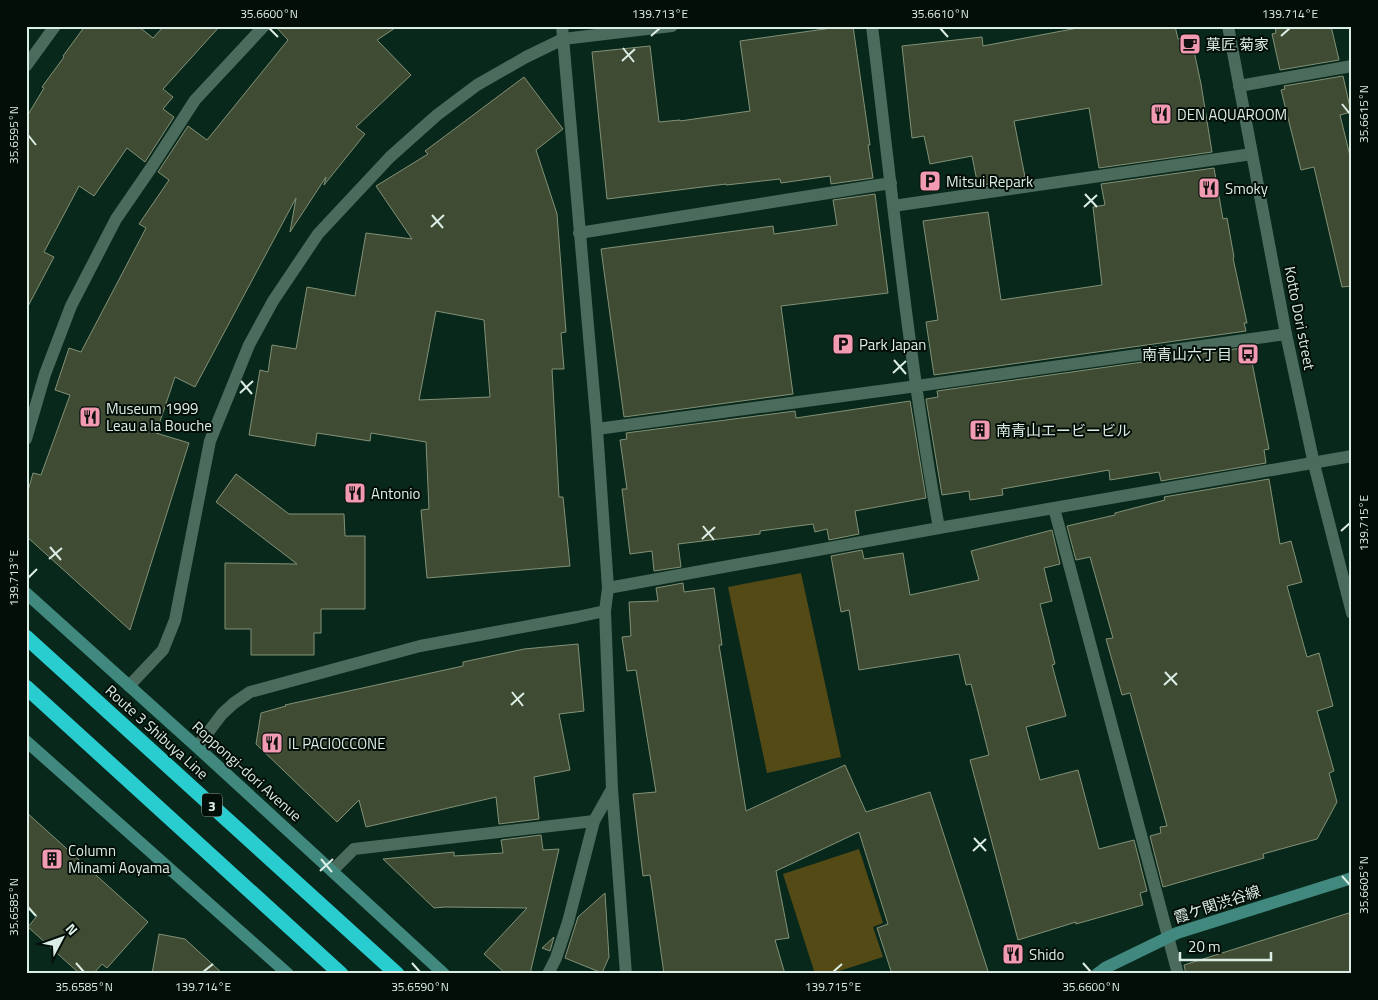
<svg xmlns="http://www.w3.org/2000/svg" width="1378" height="1000" viewBox="0 0 1378 1000" font-family="'Titillium Web','Noto Sans JP',sans-serif">
	<rect width="100%" height="100%" fill="#09281c"/>
	<!-- green -->
	<path fill="#534a16" d="M801 573 841 757 767 773 728 587Z
		M859 849 883 923 873 927 883 957 830 974H815L783 874Z"/>
	<!-- building -->
	<path fill="#3f4c33" stroke="#829176" fill-rule="evenodd" d="M85 26H138L153 38 164 26H220L163 89 173 97 163 109 174 117 145 162 127 148 94 196 79 186 44 252 54 257 26 310V118L44 88 42 87 64 57 63 56Z
		M275 26H398L377 40 411 75 356 127 365 134 324 185 326 177 290 232 296 198 195 387 175 377 156 433 189 443 130 630 26 536V498L33 473 41 475 70 395 55 390 69 348 81 352 146 228 139 224 169 180 158 172 188 126 207 140 288 40Z
		M846 26H853L870 145H868L873 178 831 184 830 176 781 183 780 179 726 185V184L607 199 592 52 650 46 659 122 680 120V121L750 111 740 41Z
		M1088 26H1175L1178 39 1191 37 1201 84 1212 152 1099 168 1089 108 1014 121 1025 177 978 186 972 156 930 164 924 136 912 138 902 46 982 37 983 46Z
		M1275 26H1331L1339 60 1280 70 1272 34 1276 33Z
		M1343 76 1351 112 1340 115 1352 164V286L1342 287 1314 167 1301 170 1281 90 1285 89 1284 86Z
		M524 77 563 129 536 150 557 214 566 332 561 333 564 369H552L559 497H563L570 566 427 578 421 510 429 509 426 442 371 433 370 441 317 433 315 446 249 435 260 370 268 372 272 345 296 349 307 287 355 296 366 233 412 239 376 186 428 154 425 151ZM436 311 484 320 490 397 419 400Z
		M1214 168 1223 219 1227 218 1234 257 1233 258 1247 323H1244L1246 331 934 375 926 322 938 320 923 221 988 212 1001 300 1102 285 1093 207 1105 205 1101 184Z
		M875 194 888 293 781 306 793 394 624 417 601 249 773 226 774 234 837 225 833 200Z
		M1249 347 1269 449 1264 450 1266 463 1161 481 1159 472 1110 480 1109 470 1002 489 1003 495 970 500 969 491 942 495 926 399 938 397 937 391Z
		M910 401 926 498 855 511 859 534 829 540 827 529 815 532 813 524 760 531V534L678 544 681 567 654 571 652 551 630 554 622 489H627L620 440 627 439 626 433 795 411 796 418Z
		M236 474 289 514H344L345 536H365V609H321V633H314V655H251V629H225V563L297 564 216 502Z
		M1269 479 1280 544 1291 541 1302 582 1287 586 1307 657 1319 653 1333 706 1317 711 1334 771 1329 773 1337 802 1317 839 1263 854 1264 858 1163 887 1150 836 1161 833 1160 827 1167 826 1130 693 1122 695 1106 639 1113 638 1090 557 1076 560 1067 526 1115 515V513L1165 500 1164 497Z
		M1052 530 1060 564 1044 568 1052 601 1040 604 1055 664 1052 665 1066 716 1026 727 1040 780 1078 770 1099 849 1134 840 1147 891 1140 893 1143 905 1076 924V922L1018 940 970 760 989 755 971 684 966 685 959 654 859 670 849 610 841 612 831 556 862 550 864 559 903 553 910 595 979 580 971 551Z
		M683 583 684 592 714 588 722 645H719L746 811 845 765 866 812 930 792 989 974H892L877 928 888 924 859 832 776 871 789 938 775 940 785 974H664L650 875 643 876 633 794 656 792 636 670 627 671 622 637 631 636 629 602 658 601 656 588Z
		M578 644 584 711 559 714 570 770 534 777 539 819 499 824 496 797 366 827 359 800 337 822 256 744 261 713 286 706 285 705 463 666V662L524 649Z
		M26 812 148 922 107 968 102 964 93 974H80L28 927 37 916 26 907Z
		M541 835 543 850 559 849 530 974H506L484 954 527 908 445 907 434 908 383 859 454 852V856L503 853 501 840Z
		M605 893 609 957 602 973 565 958 578 917Z
		M1352 912V974H1186L1184 965Z
		M159 934 185 939 223 974H152Z
		M554 937 550 951 542 948Z"/>
	<g fill="none" stroke-linecap="round" stroke-linejoin="round">
		<!-- service -->
		<path stroke="#4b6b5c" stroke-width="12" d="M563 39 672 26
			M1239 86 1352 66
			M332 871 354 849 594 821"/>
		<!-- minor -->
		<path stroke="#4b6b5c" stroke-width="12" d="M562 26 597 429 608 588 605 611 612 789 626 974
			M872 26C892 193 909 363 939 528
			M893 206 1252 154
			M579 233 891 183
			M597 429 917 386 1286 334
			M26 439 45 374 71 306 116 219 151 168 195 100 264 26
			M1054 508 1178 974
			M608 588 939 528 1352 456
			M129 686 163 650 175 620 210 441 249 345 273 301 318 234 390 157 437 115 477 85 526 57 563 39
			M197 747 222 714 234 703 250 692 420 646 577 617 605 611
			M548 974 556 958 568 922 594 821 612 789"/>
		<!-- tertiary -->
		<path stroke="#4b6b5c" stroke-width="12" d="M1228 26 1286 334 1314 464 1352 613
			M26 66 55 26"/>
		<!-- secondary -->
		<path stroke="#41887e" stroke-width="12" d="M26 593 197 747 444 974
			M26 741 288 974
			M1097 974 1105 968 1177 933 1352 878"/>
		<!-- motorway -->
		<path stroke="#2acdcf" stroke-width="15" d="M26 637 397 974
			M26 687 341 974"/>
	</g>
	<!-- ticks -->
	<path fill="none" stroke="#dbede4" stroke-width="2" d="M269 28 278 37M940 28 948 37M651 36 660 28M1281 36 1290 28M623 48 634 62M622 61 635 49M1342 104 1350 114M28 135 36 145M1085 194 1097 207M1084 207 1097 195M432 215 443 228M431 227 444 215M894 360 906 374M893 373 906 361M241 381 252 394M240 393 253 381M703 526 714 540M1341 531 1350 523M702 539 715 527M50 547 61 560M49 559 62 548M28 578 37 569M1165 672 1177 685M1164 685 1177 673M512 692 523 706M511 705 524 693M974 838 986 851M973 851 986 839M321 859 332 872M320 871 333 859M1342 876 1350 885M28 907 36 916M76 963 84 972M412 963 420 972M1083 963 1091 972M203 972 213 964M833 972 842 964"/>
	<!-- icons -->
	<defs>
		<g id="cafe-square" transform="scale(1.125)"><rect x="-9" y="-9" width="18" height="18" rx="4" fill="#f19ab1" stroke="#030e09"/><path d="M-5.5-4.5H6V0H3Q3 3.5 0 3.5H-2.5Q-5.5 3.5-5.5 0ZM3-3.2v2h1.7v-2ZM-6 4.5H4V6H-6Z" fill="#111"/></g>
		<g id="restaurant-square" transform="scale(1.125)"><rect x="-9" y="-9" width="18" height="18" rx="4" fill="#f19ab1" stroke="#030e09"/><path d="M-5-6h1v4h1v-4h1v4h1v-4h1v5L-1.5 .5V6h-2V.5L-5-1ZM5-6V6H3V1.5H1.5Q1.5-4 5-6Z" fill="#111"/></g>
		<g id="parking-square" transform="scale(1.125)"><rect x="-9" y="-9" width="18" height="18" rx="4" fill="#f19ab1" stroke="#030e09"/><path d="M-3.5-5.5H1a3.5 3.5 0 0 1 0 7H-1V5.5H-3.5ZM-1-3.4V-.6H.8a1.4 1.4 0 0 0 0-2.8Z" fill="#111"/></g>
		<g id="bus-square" transform="scale(1.125)"><rect x="-9" y="-9" width="18" height="18" rx="4" fill="#f19ab1" stroke="#030e09"/><path d="M-5-6H5V4H4V6H2V4H-2V6H-4V4H-5ZM-3.5-4V0h7V-4ZM-3.5 1.2v1.5H-2V1.2ZM2 1.2v1.5H3.5V1.2Z" fill="#111"/></g>
		<g id="building-square" transform="scale(1.125)"><rect x="-9" y="-9" width="18" height="18" rx="4" fill="#f19ab1" stroke="#030e09"/><path d="M-4-6H4V6H1V3H-1V6H-4ZM-2.5-4.3h1.7v1.8h-1.7ZM.8-4.3h1.7v1.8H.8ZM-2.5-1h1.7V.8h-1.7ZM.8-1h1.7V.8H.8Z" fill="#111"/></g>
	</defs>
	<g fill-rule="evenodd">
		<use href="#cafe-square" x="1190" y="44"/>
		<use href="#restaurant-square" x="1161" y="114"/>
		<use href="#parking-square" x="930" y="181"/>
		<use href="#restaurant-square" x="1209" y="188"/>
		<use href="#parking-square" x="843" y="344"/>
		<use href="#bus-square" x="1248" y="354"/>
		<use href="#restaurant-square" x="90" y="417"/>
		<use href="#building-square" x="980" y="430"/>
		<use href="#restaurant-square" x="355" y="493"/>
		<use href="#restaurant-square" x="272" y="743"/>
		<use href="#building-square" x="52" y="859"/>
		<use href="#restaurant-square" x="1013" y="954"/>
	</g>
	<g text-anchor="middle" dominant-baseline="central" stroke-width="4" stroke-linejoin="round" paint-order="stroke">
		<!-- shield labels -->
		<rect fill="#030e09" stroke="#9aaaa2" stroke-width="1" x="202" y="793.5" width="20" height="23" rx="4"/>
		<g font-size="14" font-weight="bold" fill="#dbede4">
			<text x="212" y="805">3</text>
		</g>
		<!-- poi labels -->
		<g font-size="15" fill="#dbede4" stroke="#030e09" text-anchor="start">
			<text x="1206" y="44">菓匠 菊家</text>
			<text x="1177" y="114">DEN AQUAROOM</text>
			<text x="946" y="181">Mitsui Repark</text>
			<text x="1225" y="188">Smoky</text>
			<text x="859" y="344">Park Japan</text>
			<text x="1232" y="354" text-anchor="end">南青山六丁目</text>
			<text x="106" y="408">Museum 1999<tspan x="106" dy="17">Leau a la Bouche</tspan></text>
			<text x="996" y="430">南青山エービービル</text>
			<text x="371" y="493">Antonio</text>
			<text x="288" y="743">IL PACIOCCONE</text>
			<text x="68" y="850">Column<tspan x="68" dy="17">Minami Aoyama</tspan></text>
			<text x="1029" y="954">Shido</text>
		</g>
		<!-- street labels -->
		<g font-size="15" fill="#dbede4" stroke="#030e09">
			<text transform="translate(1300 318) rotate(79)">Kotto Dori street</text>
			<text transform="translate(157 732) rotate(42)">Route 3 Shibuya Line</text>
			<text transform="translate(247 771) rotate(42)">Roppongi-dori Avenue</text>
			<text transform="translate(1217 904) rotate(-18)">霞ケ関渋谷線</text>
		</g>
	</g>
	<!-- border -->
	<rect width="1378" height="1000" fill="none" stroke="#030e09" stroke-width="55"/>
	<!-- north arrow -->
	<g transform="translate(62 938) rotate(49)" stroke="#030e09" stroke-width="4" paint-order="stroke">
	<path d="M0-4L9 19L0 12L-9 19Z" fill="#dbede4"/>
	<text y="-8" font-size="14" font-weight="bold" text-anchor="middle" fill="#dbede4">N</text>
	</g>
	<!-- scale -->
	<path d="M1180 952v8h91v-8" fill="none" stroke="#dbede4" stroke-width="2.5"/>
	<text x="1188" y="952" font-size="15" fill="#dbede4" stroke="#030e09" stroke-width="4" paint-order="stroke">20 m</text>
	<rect x="28" y="28" width="1322" height="944" fill="none" stroke="#dbede4" stroke-width="2"/>
	<g font-size="12" text-anchor="middle" fill="#dbede4">
		<text x="269" y="18">35.6600°N</text>
		<text x="660" y="18">139.713°E</text>
		<text x="940" y="18">35.6610°N</text>
		<text x="1290" y="18">139.714°E</text>
		<text transform="translate(1364 114) rotate(-90)" y="4">35.6615°N</text>
		<text transform="translate(14 135) rotate(-90)" y="4">35.6595°N</text>
		<text transform="translate(1364 523) rotate(-90)" y="4">139.715°E</text>
		<text transform="translate(14 578) rotate(-90)" y="4">139.713°E</text>
		<text transform="translate(1364 885) rotate(-90)" y="4">35.6605°N</text>
		<text transform="translate(14 907) rotate(-90)" y="4">35.6585°N</text>
		<text x="84" y="991">35.6585°N</text>
		<text x="203" y="991">139.714°E</text>
		<text x="420" y="991">35.6590°N</text>
		<text x="833" y="991">139.715°E</text>
		<text x="1091" y="991">35.6600°N</text>
	</g>
</svg>
